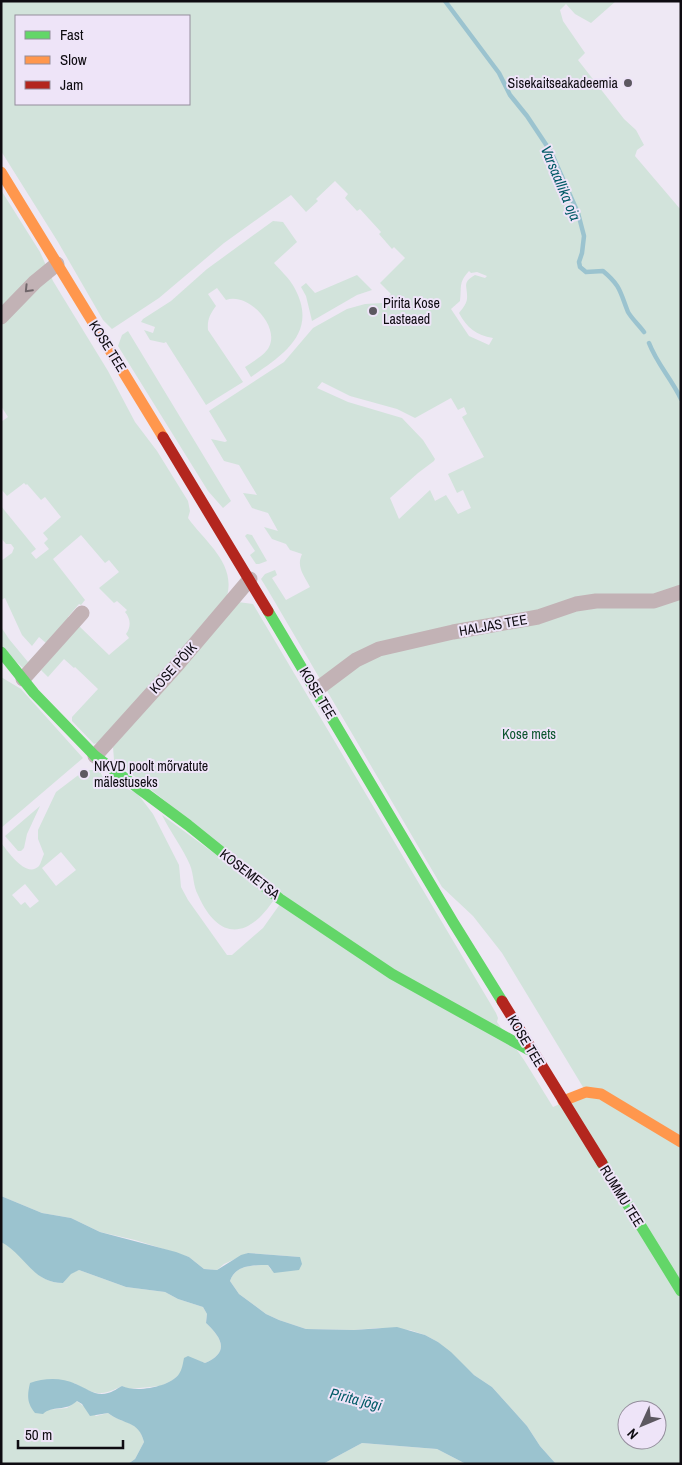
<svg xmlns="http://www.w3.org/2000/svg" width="682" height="1465" viewBox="0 0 682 1465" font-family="'Archivo Narrow',sans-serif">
	<rect width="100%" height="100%" fill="#eee8f4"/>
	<!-- green -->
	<path fill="#d2e3db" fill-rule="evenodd" d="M1 1H616L591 23 575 14 566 4 560 10 563 21 585 53 578 60 624 119 636 130 644 145 637 150 635 156 681 210V1464H556L540 1446 527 1426 492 1387 474 1375 438 1342 425 1335 410 1330 378 1328 354 1330 306 1329 279 1320 266 1314 239 1294 230 1281C235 1265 253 1265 268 1265L271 1270H298L300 1257 248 1253 224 1264 217 1270 204 1269 189 1257 135 1240 100 1232 71 1218 42 1213 1 1196V843C8 851 26 879 39 866 41 863 42 858 44 854L38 839V830L56 792 85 770H100L102 776 108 781 137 793 153 814 179 865 181 887 188 900 227 955H232L263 928 285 897 114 760 113 747 238 602 253 604 496 1013 498 1018 497 1022 524 1060 553 1107 586 1092 502 953 473 916 442 887 269 592 261 579 265 574 275 570 277 575 272 578 286 600 310 587C304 575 296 567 302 554L290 550 286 544 272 539 264 527 278 531 268 513 252 508 243 493 257 495 239 465 224 461 211 439 225 442 227 441 209 411 284 362 313 328 347 309 365 304 382 303 391 294 380 283 405 258 394 247 392 249 379 234 381 232 360 209 357 211 345 198 348 194 335 181 316 199 318 201 306 212 291 195 224 243 159 298 112 329 103 320 58 242 1 151ZM16 16H189V104H16ZM469 271 471 273 477 272 487 276 485 278 475 275C461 283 468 286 467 299 466 305 462 309 459 313 467 328 476 335 493 338L489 345 469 336 451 309 460 301C462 287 458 283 469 271ZM322 382 350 396 397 409 415 418 451 398 458 410 464 407 467 414 462 417 484 457 448 474 457 493 463 490 471 508 458 514 446 495 435 501 430 490 399 519 390 498 418 473 434 461 435 459 423 440 402 418 348 402 317 388ZM61 852 76 870 56 886 42 868ZM25 884 39 901 30 908 25 902 21 905 12 895ZM627 1410H657V1440H627Z
		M1 190 40 252 53 281 108 371 135 422 157 451 188 501 190 511 188 518C205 542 236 563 227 596L102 741 94 744 72 721V717L98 689 75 667 74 668 64 659 48 677 41 670 79 626 109 655 129 638 126 634C131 627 131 619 125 612L127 610 117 601 114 603 99 588 119 572 109 560 105 563 81 535 53 559 85 600 81 605 79 604 68 617 69 619 25 670 1 647V627L9 639 28 662 46 643 39 637 32 646 22 635 5 598 1 600V561L12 553 14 548 11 544H6L1 538V506L36 549 31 553 36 559 49 549 44 543 48 539 43 533 61 517 45 497 41 500 27 484 26 485 24 483 7 496 1 489V422L8 417 1 406Z
		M273 221 283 222 297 242 274 263C281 271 289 278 294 287 319 332 284 354 251 377L245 367C252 362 265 355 269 347 280 326 248 292 226 300L217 288 208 294 216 306C210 314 207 320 208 330L243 382 206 405 166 342 164 343 150 340 144 330 153 333 155 327 141 322 143 319 171 301 207 269Z
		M357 275 372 290 357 295 312 321 306 296 301 287 306 283 315 293Z
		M128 331 231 501 223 508 208 491 118 346 122 335Z
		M247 534 252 535 267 561 259 564H256L250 555 255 551 245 536Z
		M1 677 21 689 83 758 1 828Z
		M40 806 27 834 24 848 21 851H18L5 836Z
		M162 815 275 898C249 939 219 942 198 895 193 886 194 875 190 865 183 848 170 832 162 815Z
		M1 1242C26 1253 32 1283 63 1283L71 1273 79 1270 126 1287 165 1292 178 1299 203 1307 207 1314 206 1323C222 1338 230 1352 205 1363L196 1360 173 1380 161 1386 128 1389 122 1386C99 1397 96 1395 74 1383L47 1410 67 1408 77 1401 96 1416 108 1413C123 1425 139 1419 144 1442L135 1459 128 1464H1Z
		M362 1443 437 1449 466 1464H323Z"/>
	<!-- water -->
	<path fill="#9bc3cf" d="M1 1196 42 1213 71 1218 100 1232 176 1252 189 1257 204 1269 217 1270 241 1255 248 1253 300 1257 302 1264 299 1270 274 1273 268 1265C253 1265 235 1265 230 1281L239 1294 266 1314 279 1320 306 1329 354 1330 397 1327 425 1335 438 1342 451 1352 474 1375 492 1387 527 1426 540 1446 556 1464H466L437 1449 362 1443 323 1464H128L135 1459 144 1442C139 1420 123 1425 108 1413L90 1416 82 1404 77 1401C66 1412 52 1405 43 1414L35 1413C27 1403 27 1396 30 1383 44 1378 61 1377 76 1384 86 1388 96 1397 108 1393 113 1392 118 1388 122 1386 136 1393 170 1387 179 1374 182 1370 183 1363 184 1358L188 1356 205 1363C230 1352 222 1338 206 1323L207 1314 203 1307 178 1299 165 1292 126 1287 79 1270 71 1274 63 1283C32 1283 25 1254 1 1242Z"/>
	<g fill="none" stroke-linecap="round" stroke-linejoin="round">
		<!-- stream -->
		<path stroke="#9bc3cf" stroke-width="4.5" d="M445 1 499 73 510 95 527 116 551 152 578 213 584 236 582 253 579 262 580 267 586 272 603 271C621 286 620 292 628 312 632 319 639 325 644 332
			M649 343C657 364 671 378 681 399"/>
		<!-- street -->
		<path stroke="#c2b2b5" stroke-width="15" d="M1 317 35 282 57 264
			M23 679 82 613
			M316 690 356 660 379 649 453 632 538 617 576 604 596 601H654L681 592
			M95 756 177 665 250 579"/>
		<!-- fast -->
		<path stroke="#63d668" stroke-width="11" d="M268 611 453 922 502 1001
			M1 652 34 693 95 756 188 825 280 899 392 974 529 1050
			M602 1163 681 1291"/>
		<!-- slow -->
		<path stroke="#ff974d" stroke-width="11" d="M1 172 163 437
			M563 1101 586 1092 601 1094 681 1142"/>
		<!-- jam -->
		<path stroke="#b3261e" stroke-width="11" d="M163 437 268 611
			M502 1001 602 1163"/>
	</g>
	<!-- one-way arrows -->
	<defs><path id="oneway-chevron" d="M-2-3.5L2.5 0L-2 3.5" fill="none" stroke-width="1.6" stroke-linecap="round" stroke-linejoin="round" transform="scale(1.25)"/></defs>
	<use stroke="#71676b" href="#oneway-chevron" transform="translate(28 289) rotate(134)"/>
	<!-- markers -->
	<g fill="#5c5860" stroke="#eee4f8" stroke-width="2">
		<circle cx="628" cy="83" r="5"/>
		<circle cx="373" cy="311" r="5"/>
		<circle cx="84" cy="774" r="5"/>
	</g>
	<g text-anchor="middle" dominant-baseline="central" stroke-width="4" stroke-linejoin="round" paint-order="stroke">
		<!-- poi labels -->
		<g font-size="14" fill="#0e0b11" stroke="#eee4f8" text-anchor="start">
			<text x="618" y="83" text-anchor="end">Sisekaitseakadeemia</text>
			<text x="383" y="303">Pirita Kose<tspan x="383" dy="16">Lasteaed</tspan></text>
			<text x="94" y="766">NKVD poolt mõrvatute<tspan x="94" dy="16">mälestuseks</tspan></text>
		</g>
		<!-- street labels -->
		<g font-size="14" fill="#0e0b11" stroke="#eee4f8">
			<text transform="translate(108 346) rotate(58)">KOSE TEE</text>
			<text transform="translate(493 625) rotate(-10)">HALJAS TEE</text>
			<text transform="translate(173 668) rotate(-48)">KOSE PÕIK</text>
			<text transform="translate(318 693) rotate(59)">KOSE TEE</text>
			<text transform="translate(250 874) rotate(38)">KOSEMETSA</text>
			<text transform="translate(526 1041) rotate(59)">KOSE TEE</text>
			<text transform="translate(622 1196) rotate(58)">RUMMU TEE</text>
		</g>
		<!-- park labels -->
		<g font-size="14" fill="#0b542e" stroke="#eee4f8">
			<text x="529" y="734">Kose mets</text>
		</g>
		<!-- water labels -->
		<g font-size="15" font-style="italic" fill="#005a66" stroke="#eee4f8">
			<text transform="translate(561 183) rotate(67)">Varsaallika oja</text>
			<text transform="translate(356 1399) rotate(14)">Pirita jõgi</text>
		</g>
	</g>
	<!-- border -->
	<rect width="682" height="1465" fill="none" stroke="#0e0b11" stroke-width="5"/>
	<!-- legend -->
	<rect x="15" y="15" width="175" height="90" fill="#eee4f8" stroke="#948d9c"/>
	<rect x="25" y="31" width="25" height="8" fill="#63d668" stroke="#948d9c"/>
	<text x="60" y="40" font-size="15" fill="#0e0b11">Fast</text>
	<rect x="25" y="56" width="25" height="8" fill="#ff974d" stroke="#948d9c"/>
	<text x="60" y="65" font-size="15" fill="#0e0b11">Slow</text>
	<rect x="25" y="81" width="25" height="8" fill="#b3261e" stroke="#948d9c"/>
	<text x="60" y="90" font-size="15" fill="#0e0b11">Jam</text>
	<!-- north arrow -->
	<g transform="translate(642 1425) rotate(226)"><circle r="24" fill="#eee4f8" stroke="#948d9c"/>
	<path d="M0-4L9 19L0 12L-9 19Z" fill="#5c5860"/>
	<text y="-8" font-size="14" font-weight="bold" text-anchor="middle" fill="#0e0b11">N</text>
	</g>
	<!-- scale -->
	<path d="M18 1440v8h105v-8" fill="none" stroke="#0e0b11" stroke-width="2.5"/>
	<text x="25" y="1440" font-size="15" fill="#0e0b11" stroke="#eee4f8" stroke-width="4" paint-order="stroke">50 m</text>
</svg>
